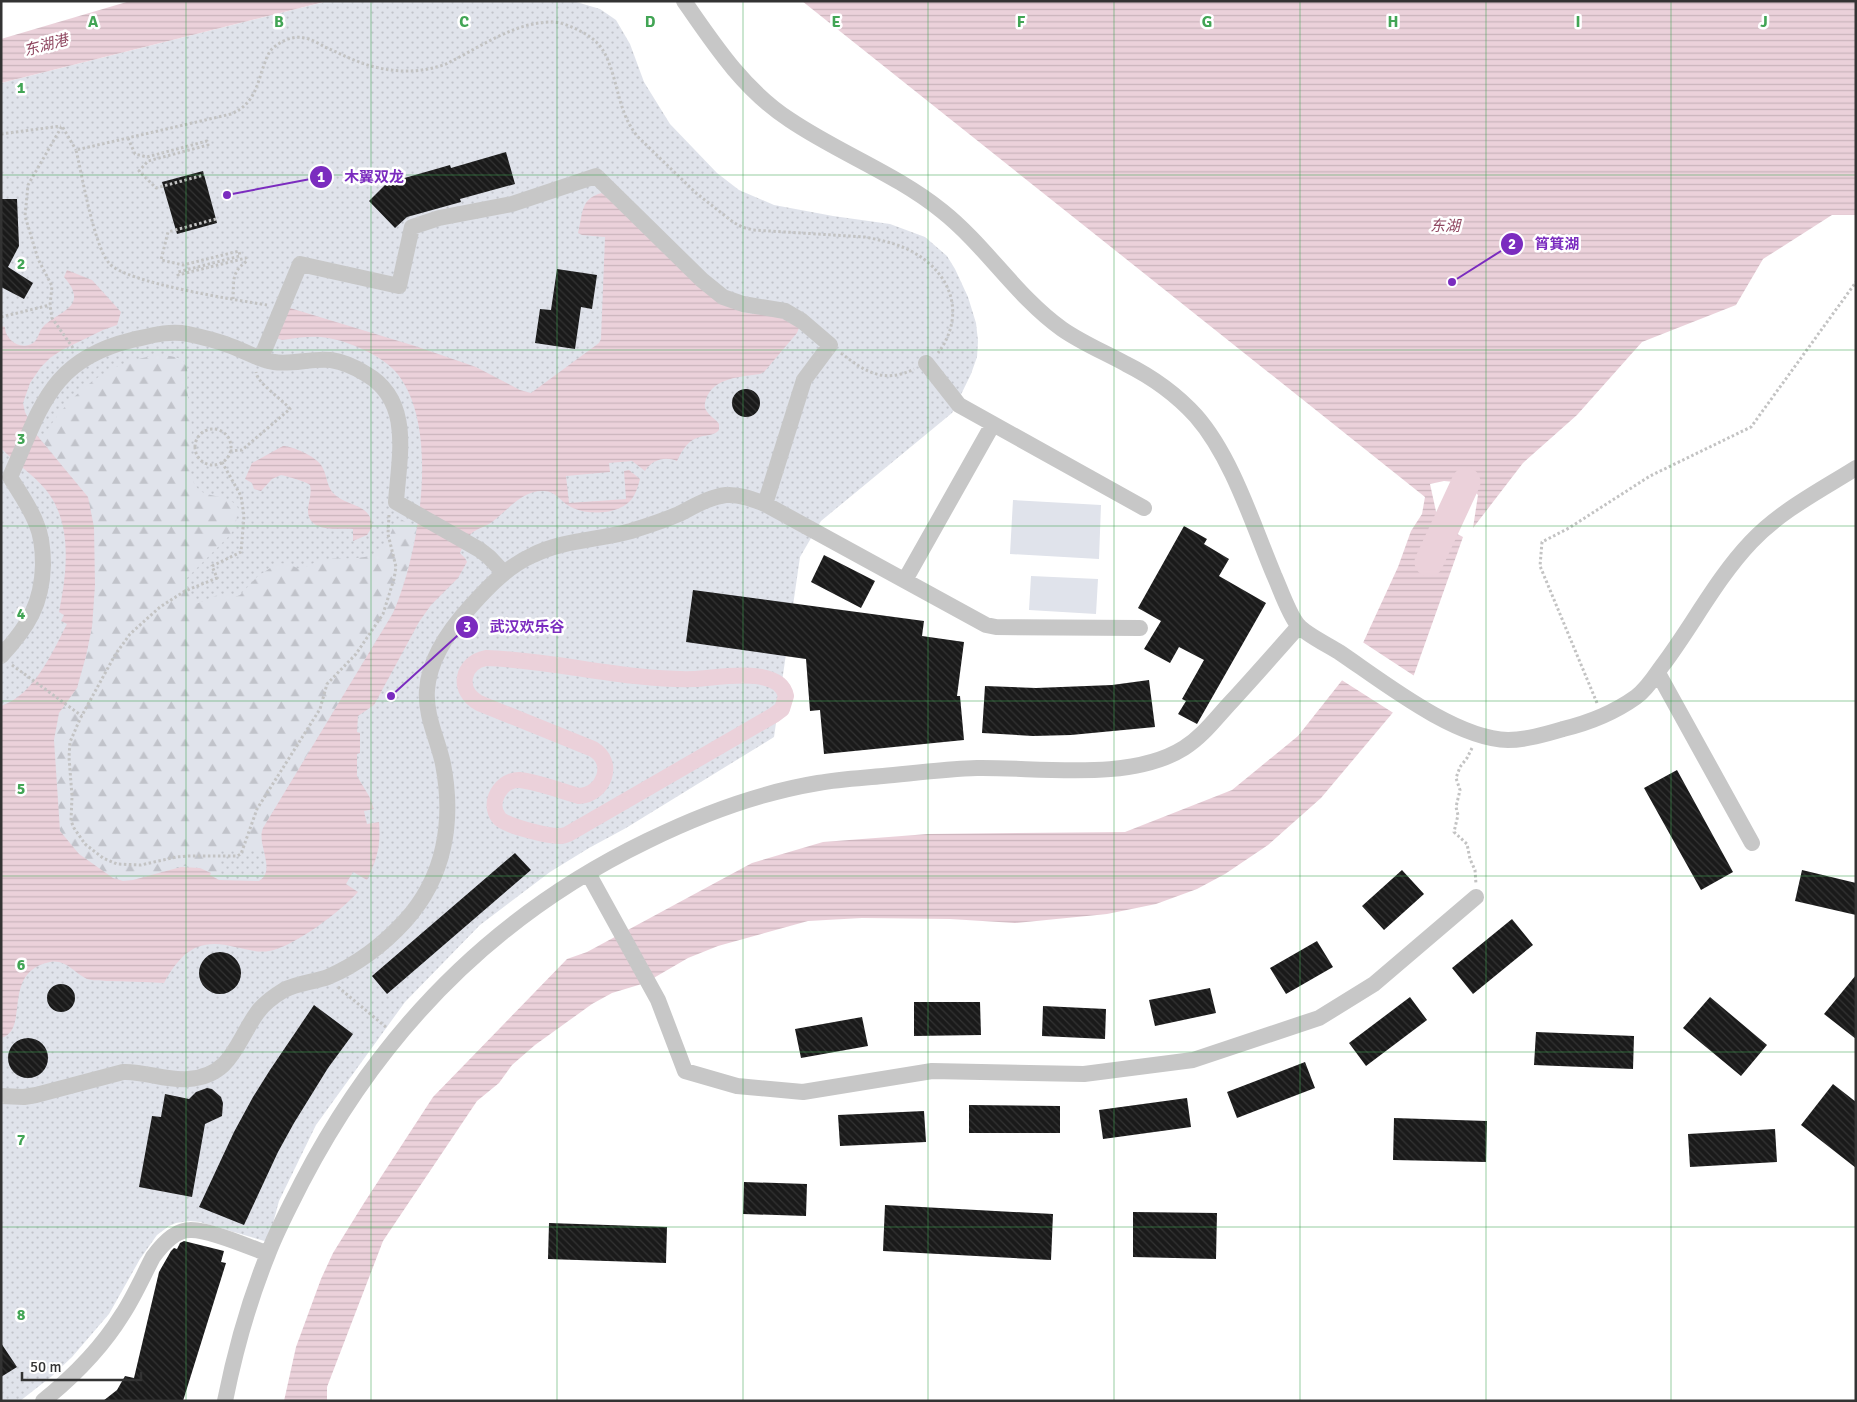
<svg xmlns="http://www.w3.org/2000/svg" width="1857" height="1402" viewBox="0 0 1857 1402" font-family="Signika,'Noto Sans SC',sans-serif">
	<defs>
		<pattern id="grass-dots" width="8" height="8" patternUnits="userSpaceOnUse" patternTransform="scale(1.25)"><rect width="8" height="8" fill="#e0e3eb"/><path d="M2 2h.1M6 6h.1" fill="none" stroke="#c1c3ca" stroke-width="1.8" stroke-linecap="round"/></pattern>
		<pattern id="forest-firs" width="22" height="20" patternUnits="userSpaceOnUse" patternTransform="scale(1.25)"><rect width="22" height="20" fill="#e0e3eb"/><path d="M5 1l3.5 6h-7zM16 11l3.5 6h-7z" fill="#c1c3ca"/></pattern>
		<pattern id="water-rules" width="6" height="5" patternUnits="userSpaceOnUse" patternTransform="scale(1.25)"><rect width="6" height="5" fill="#ebd1da"/><path d="M0 2.5h6" fill="none" stroke="#cab4bc"/></pattern>
		<pattern id="building-back-hatch" width="6" height="6" patternUnits="userSpaceOnUse" patternTransform="scale(1.25)"><rect width="6" height="6" fill="#1a1a1a"/><path d="M-1 5l2 2M0 0l6 6M5-1l2 2" fill="none" stroke="#333"/></pattern>
	</defs>
	<rect width="100%" height="100%" fill="#fff"/>
	<!-- grass -->
	<path fill="url(#grass-dots)" d="M328 1H573L600 9 616 20 630 44 644 82 670 124 717 173 739 190 774 205 833 216 890 224 925 237 947 256 955 269 968 297 976 323 978 341 977 357 971 374 952 413 821 521 800 557 774 737 626 828 589 848 550 872 480 925 405 1002 316 1125 279 1201 268 1242 200 1222 190 1221 176 1223 169 1226 157 1235 140 1259 109 1314 72 1357 52 1376 20 1401H1V83Z"/>
	<!-- forest -->
	<path fill="url(#forest-firs)" d="M161 355C169 356 181 356 185 364 189 370 187 380 187 387 188 401 191 415 192 429 192 446 186 466 194 483 203 502 227 490 238 508L235 528 229 536 184 581 196 604 220 594 235 597 240 595 258 576 278 563 289 564 299 569C307 568 313 562 321 560 339 556 367 563 382 549 390 541 391 527 399 518L417 529 401 594 393 613 263 828 261 837 263 849 219 850V880C211 876 201 868 192 866 173 863 145 882 125 881 107 880 66 847 60 831 59 827 58 823 58 819L54 739 56 723 59 713 77 688 86 656 92 627 95 585 94 527 79 485 41 440C68 395 107 360 161 355Z"/>
	<!-- garden -->
	<path fill="#e0e3eb" d="M1013 500 1101 505 1099 559 1010 554Z
		M1031 576 1098 579 1096 614 1029 610Z"/>
	<!-- water -->
	<path fill="url(#water-rules)" d="M130 1H328L1 83V39Z
		M802 1H1856V215H1832L1763 259 1736 305 1642 342 1577 415 1523 463 1473 528 1478 495 1466 483 1444 481 1430 484 1437 516 1436 523 1463 537 1406 697 1321 798 1268 845 1225 874 1197 889 1156 904 1107 914 1015 923 950 919 862 918 808 921 718 946 688 958 645 983 612 993 592 1004 535 1045 512 1065 499 1083 477 1101 383 1241 327 1387V1401H284L296 1347 321 1279 333 1253 364 1203 433 1097 567 959 587 952 752 863 823 842 928 834 1125 832 1232 790 1298 736 1351 669 1398 567 1411 531 1422 514 1425 497Z
		M602 193 723 305 746 313 778 316 799 328 797 333 764 372 760 374C741 377 714 377 706 399 705 402 704 407 706 410 709 416 716 419 719 424V430C714 435 710 435 703 436 689 439 683 448 677 461 665 456 652 460 645 471L632 461 609 463 610 472 566 476 569 503 626 499 624 471 629 470 640 479C638 486 636 494 631 500 618 515 586 516 569 506 560 501 556 491 544 491 522 490 508 510 492 522 487 526 476 529 472 533 467 537 463 547 460 553L465 558 467 562 458 578 431 605 419 622 374 705 358 716 357 732 360 733V753L357 754V776L369 796 374 809 364 811 367 824 379 822C381 846 377 859 367 880L353 872 346 884 358 892C341 911 294 947 269 951 257 953 246 949 235 947 198 937 181 952 164 983 145 982 125 981 106 981 101 980 92 981 87 979 74 973 66 959 50 962 0 972 31 1030 1 1038V706C34 695 52 653 67 624L61 621 64 615 59 612C67 573 73 523 46 490 33 474 15 463 1 448V326L5 327C5 340 21 351 33 343 39 339 38 332 43 327 57 311 91 308 64 277L67 270 92 280 121 312 117 325 103 330 62 350 50 358 41 367 30 383 23 403 25 412 35 433 88 497 94 527 95 585 92 627 86 656 77 688 59 713 54 740 60 831 79 854 113 878 123 881 133 880 181 867 200 868 211 873 210 875 219 880 259 881C277 870 256 844 263 828L393 613C419 555 442 424 395 371 382 356 348 341 328 338 313 335 297 338 282 340L277 338 290 308 415 346 476 367 520 390 531 393 599 343 601 339 605 237 582 235 578 233C583 214 580 198 602 193Z
		M283 446C292 446 315 456 321 465 327 473 326 485 333 493 346 507 372 503 372 527L367 535 353 541V529C336 528 307 533 308 509 309 500 312 493 310 485 307 482 286 476 281 475L272 479 261 491 254 489 252 483 245 479 252 463Z"/>
	<!-- pier -->
	<path fill="#fff" d="M1361 641 1416 677 1408 698 1395 714 1340 679 1349 667Z"/>
	<g fill="none" stroke-linecap="round" stroke-linejoin="round">
		<!-- canal -->
		<path stroke="#ebd1da" stroke-width="16" d="M486 658C555 660 626 681 695 679 717 678 780 665 786 696L782 709 774 715 568 834C565 835 564 836 561 836 551 837 505 826 499 818 487 803 501 779 520 780 538 782 561 791 579 796 604 795 616 762 593 749L479 703C457 691 461 663 486 658Z"/>
		<!-- river -->
		<path stroke="#ebd1da" stroke-width="29" d="M1429 562 1466 482"/>
	</g>
	<!-- building -->
	<path fill="url(#building-back-hatch)" d="M506 152 515 184 460 199 461 202 407 217 395 228 369 201 387 183 450 165 451 168Z
		M203 171 217 223 177 234 162 182Z
		M1 199H17L19 246 8 267 33 283 24 299 1 287Z
		M557 269 597 275 592 309 581 307 575 349 535 343 540 309 551 310Z
		M732 403a14 14 0 1 1 28 0a14 14 0 1 1-28 0Z
		M1184 526 1207 539 1204 544 1229 559 1219 576 1266 603 1197 724 1178 714 1186 701 1182 699 1204 660 1179 647 1170 663 1144 649 1161 621 1138 608Z
		M824 555 875 581 861 608 811 582Z
		M693 590 924 621 922 636 964 642 957 696H960L964 740 824 754 820 710 810 711 806 659 686 642Z
		M1149 680 1155 727 1071 735 1033 736 982 733 985 686 1036 688 1112 685Z
		M1677 770 1733 872 1701 890 1644 788Z
		M515 853 531 870 387 994 372 976Z
		M1402 870 1424 894 1384 930 1362 906Z
		M1802 870 1856 883V915L1795 901Z
		M1512 919 1533 945 1473 994 1452 968Z
		M1317 941 1333 967 1286 994 1270 968Z
		M199 973a21 21 0 1 1 42 0a21 21 0 1 1-42 0Z
		M1856 975V1039L1824 1014Z
		M47 998a14 14 0 1 1 28 0a14 14 0 1 1-28 0Z
		M1210 988 1216 1013 1155 1026 1149 1000Z
		M1410 997 1427 1020 1366 1066 1349 1043Z
		M1710 997 1767 1045 1741 1076 1683 1028Z
		M914 1002H980L981 1035 914 1036Z
		M314 1005 353 1034 328 1068 294 1123 278 1152 244 1225 199 1207 234 1132 253 1097 270 1070Z
		M1043 1006 1106 1009 1105 1039 1042 1036Z
		M862 1017 868 1046 801 1058 795 1029Z
		M1536 1032 1634 1036 1633 1069 1534 1065Z
		M8 1058a20 20 0 1 1 40 0a20 20 0 1 1-40 0Z
		M1305 1062 1315 1088 1237 1118 1227 1092Z
		M1833 1084 1856 1102V1168L1801 1125Z
		M207 1088 212 1089 221 1097 223 1103 222 1116 205 1124 192 1197 139 1187 152 1116 161 1117 165 1094 189 1099 196 1092Z
		M1187 1098 1191 1127 1103 1139 1099 1110Z
		M969 1105 1060 1106V1133H969Z
		M924 1111 926 1142 840 1146 838 1115Z
		M1394 1118 1487 1121 1486 1162 1393 1160Z
		M1775 1129 1777 1162 1690 1167 1688 1134Z
		M744 1182 807 1184 806 1216 743 1214Z
		M885 1205 1053 1214 1051 1260 883 1251Z
		M1133 1212 1217 1213 1216 1259 1133 1257Z
		M549 1223 667 1227 666 1263 548 1259Z
		M184 1241 224 1251 221 1262 226 1263 183 1401H103L117 1390 125 1376 134 1378 159 1272 171 1251 174 1248 177 1249 180 1243Z
		M1 1343 17 1367 1 1377Z"/>
	<g fill="none" stroke-linecap="round" stroke-linejoin="round">
		<!-- path -->
		<path stroke="#c3c3c3" stroke-width="3" stroke-dasharray="2.5 2.5" stroke-linecap="butt" d="M1 134 61 126
			M128 138 135 154 147 157 207 141 208 145 148 161 139 171 156 188 204 175
			M216 219 168 232 161 260 183 265 239 251 240 256 178 272V275L246 258 247 261C231 272 234 281 233 299
			M267 305C237 300 125 283 109 263 94 246 82 175 76 150L231 114C260 102 257 75 270 51 278 42 293 35 304 38 312 39 319 44 325 47 343 55 360 64 379 68 402 73 424 72 446 64 479 48 514 22 552 22 561 22 570 26 578 30 591 36 601 44 607 58 619 86 618 111 637 136L696 193 733 222 742 227 753 230 865 237C880 240 895 243 909 250 951 271 967 314 938 353
			M1 317 50 305
			M73 348 52 318 50 305 52 286 38 259 25 216 28 185 62 126 76 150
			M841 353C865 372 884 384 914 369
			M195 447a18 18 0 1 1 36 0a18 18 0 1 1-36 0Z
			M230 451 242 450 290 409C282 399 257 383 256 372
			M222 462 241 496 244 516 241 552 212 566 217 578 185 591 160 607 130 634 115 655 80 719 70 742 69 757 72 796 71 821 74 828 85 844 103 858 117 864 141 865 176 857 189 856H237L241 854 257 809 320 709 327 684 356 654 383 614 394 579 396 567 388 534 389 515
			M12 665 82 716
			M1597 703 1540 566 1542 542 1569 528 1650 476 1751 427 1856 282
			M1472 748 1467 758 1460 767 1456 778 1460 790 1456 807 1458 815 1454 832 1467 844 1470 859 1475 870 1476 884
			M338 987 387 1028"/>
		<!-- minor -->
		<path stroke="#c7c7c7" stroke-width="16" d="M684 1C715 46 744 90 790 120 839 153 896 174 942 211 986 246 1016 296 1062 329 1082 343 1104 352 1126 364 1152 377 1176 394 1196 416 1232 457 1253 525 1274 575 1280 588 1289 615 1298 625 1305 634 1328 645 1339 652 1382 681 1455 739 1508 740 1526 740 1546 734 1563 729 1588 723 1615 712 1636 697 1647 689 1655 676 1662 666 1693 625 1716 579 1751 542 1780 511 1821 490 1856 468
			M926 363 959 405 1144 508
			M765 504 986 625 996 627 1140 628
			M905 580 993 424
			M1 656C28 627 42 604 43 565 43 551 42 536 36 523 30 507 19 492 10 477 41 409 49 360 132 340 150 336 169 330 188 334 202 337 215 340 228 345 243 350 259 360 274 362 291 365 312 358 331 360 344 362 355 367 366 374 413 401 399 457 396 502L480 550 489 557 504 573
			M1658 673 1752 843
			M588 873 658 1000 685 1071 737 1086 803 1092 932 1071 1084 1074 1193 1060 1319 1018 1374 984 1476 897
			M1 1096 24 1097 36 1095 123 1072C145 1071 166 1081 188 1079 232 1076 236 1042 257 1013 264 1003 274 996 284 990 298 983 314 982 328 977 358 964 383 945 405 921 445 877 454 821 443 764 438 740 425 716 427 690 429 659 450 629 471 606 488 587 508 566 533 555 563 540 599 540 631 531 647 526 663 521 679 514 693 507 709 497 726 495 739 494 752 499 765 504L804 380 830 345 802 321 785 311 743 304 723 297 702 280 596 176 512 204 439 218 412 227 399 286 300 264 261 358
			M43 1401C74 1376 101 1349 122 1315 134 1297 143 1276 153 1257 161 1246 175 1230 190 1230 208 1229 250 1247 268 1254
			M225 1401C235 1351 249 1301 268 1254 277 1230 290 1206 302 1182 380 1032 494 915 647 841 702 814 758 793 818 783 840 779 862 778 883 776 915 773 946 769 977 768 1040 767 1130 782 1184 748 1203 736 1216 718 1231 702 1254 677 1276 652 1299 626"/>
	</g>
	<!-- grid -->
	<path fill="none" stroke="#42a555" stroke-width="1" stroke-opacity="0.55" d="M186 1V1401M371 1V1401M557 1V1401M743 1V1401M928 1V1401M1114 1V1401M1300 1V1401M1486 1V1401M1671 1V1401M1 175H1856M1 350H1856M1 526H1856M1 701H1856M1 876H1856M1 1052H1856M1 1227H1856"/>
	<g text-anchor="middle" dominant-baseline="central" stroke-width="5" stroke-linejoin="round" paint-order="stroke">
		<!-- water labels -->
		<g font-size="15" font-style="italic" fill="#8f4760" stroke="#fff">
			<text transform="translate(46 45) rotate(-15)">东湖港</text>
			<text x="1445" y="226">东湖</text>
		</g>
	</g>
	<g font-size="16" text-anchor="middle" font-weight="bold" fill="#42a555" stroke="#fff" stroke-width="5" stroke-linejoin="round" paint-order="stroke">
		<text x="93" y="27">A</text>
		<text x="279" y="27">B</text>
		<text x="464" y="27">C</text>
		<text x="650" y="27">D</text>
		<text x="836" y="27">E</text>
		<text x="1021" y="27">F</text>
		<text x="1207" y="27">G</text>
		<text x="1393" y="27">H</text>
		<text x="1578" y="27">I</text>
		<text x="1764" y="27">J</text>
		<text x="21" y="93">1</text>
		<text x="21" y="269">2</text>
		<text x="21" y="444">3</text>
		<text x="21" y="619">4</text>
		<text x="21" y="794">5</text>
		<text x="21" y="970">6</text>
		<text x="21" y="1145">7</text>
		<text x="21" y="1320">8</text>
	</g>
	<!-- callouts -->
	<path fill="none" stroke="#7b2cbf" stroke-width="2" d="M227 195L321 177M1452 282L1512 244M391 696L467 627"/>
	<g fill="#7b2cbf" stroke="#fff" stroke-width="2">
		<circle cx="227" cy="195" r="5"/>
		<circle cx="1452" cy="282" r="5"/>
		<circle cx="391" cy="696" r="5"/>
		<circle cx="321" cy="177" r="12"/>
		<circle cx="1512" cy="244" r="12"/>
		<circle cx="467" cy="627" r="12"/>
	</g>
	<g font-size="15" text-anchor="middle" font-weight="bold" fill="#fff">
		<text x="321" y="182">1</text>
		<text x="1512" y="249">2</text>
		<text x="467" y="632">3</text>
	</g>
	<g font-size="15" text-anchor="middle" font-weight="bold" fill="#7b2cbf" stroke="#fff" stroke-width="5" stroke-linejoin="round" paint-order="stroke">
		<text x="374" y="182">木翼双龙</text>
		<text x="1557" y="249">筲箕湖</text>
		<text x="527" y="632">武汉欢乐谷</text>
	</g>
	<!-- border -->
	<rect width="1857" height="1402" fill="none" stroke="#333333" stroke-width="5"/>
	<!-- scale -->
	<path d="M22 1372v8h119v-8" fill="none" stroke="#333333" stroke-width="2.5"/>
	<text x="30" y="1372" font-size="15" fill="#333333" stroke="#ffffff" stroke-width="4" paint-order="stroke">50 m</text>
</svg>
